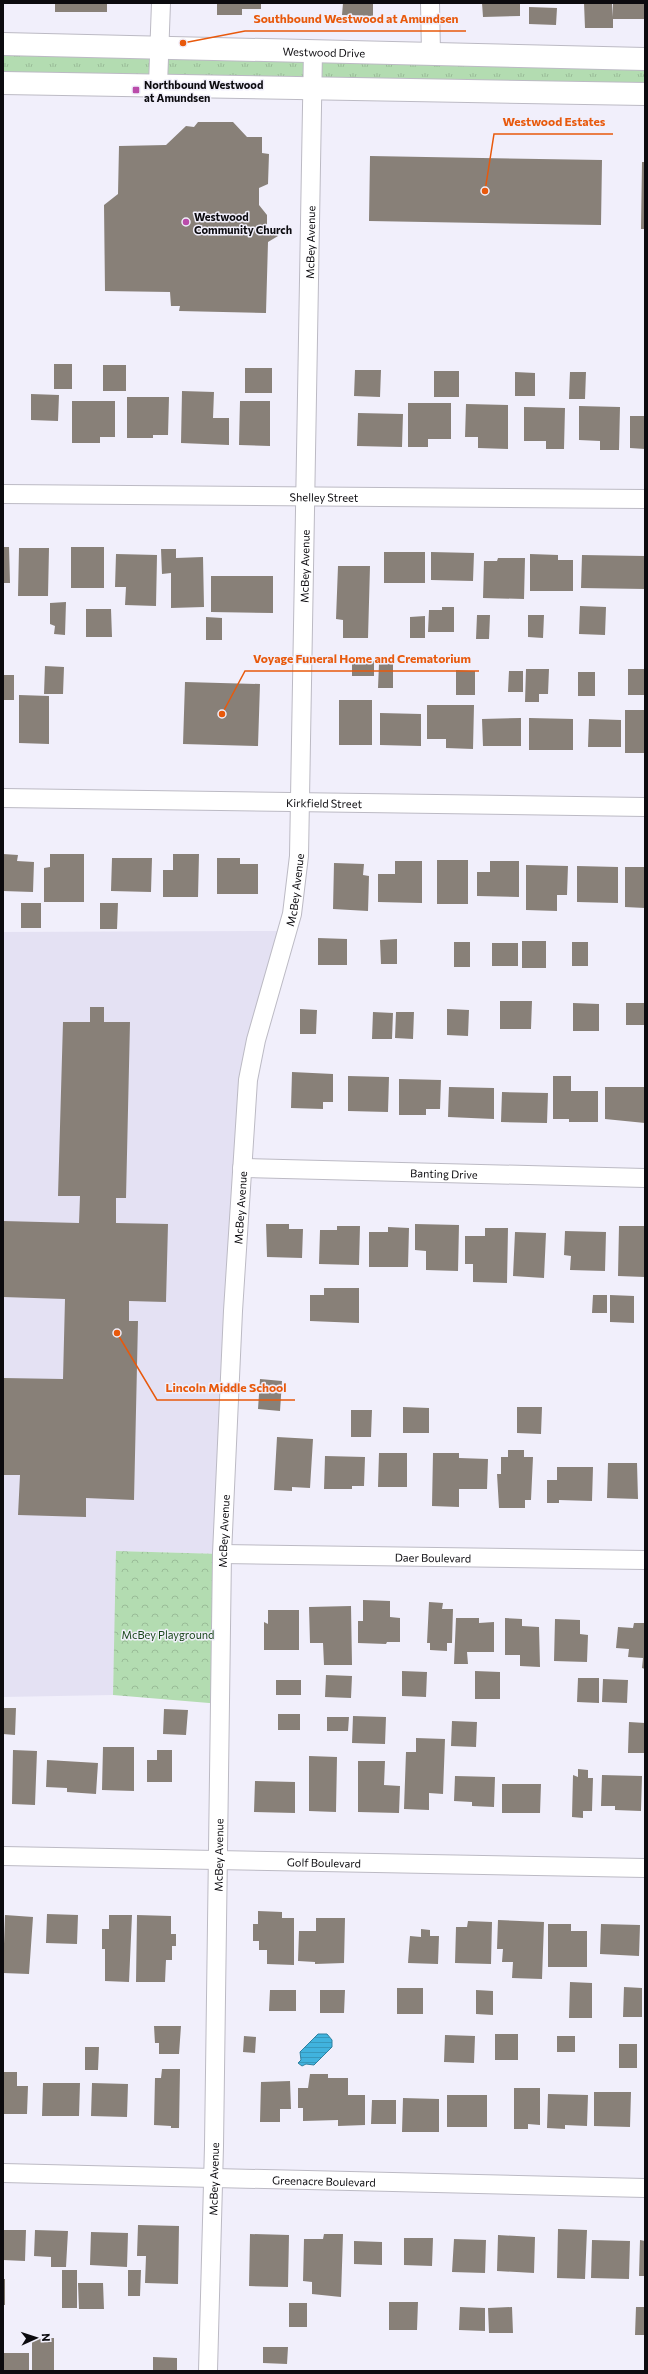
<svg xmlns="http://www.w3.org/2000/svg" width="648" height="2374" viewBox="0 0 648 2374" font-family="Commissioner,sans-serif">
	<defs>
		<pattern id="grass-tufts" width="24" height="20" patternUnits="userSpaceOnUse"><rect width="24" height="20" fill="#b3dcb1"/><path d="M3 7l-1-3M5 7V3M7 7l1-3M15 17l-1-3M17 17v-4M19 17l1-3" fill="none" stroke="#99bb97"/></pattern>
		<pattern id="park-crowns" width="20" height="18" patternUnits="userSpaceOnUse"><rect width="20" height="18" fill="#b3dcb1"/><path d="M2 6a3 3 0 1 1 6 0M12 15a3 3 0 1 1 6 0" fill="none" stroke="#99bb97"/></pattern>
		<pattern id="water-rules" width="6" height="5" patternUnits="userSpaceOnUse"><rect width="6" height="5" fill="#40b3de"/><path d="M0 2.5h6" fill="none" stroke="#3799bd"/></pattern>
	</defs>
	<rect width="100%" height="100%" fill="#f1effb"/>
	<!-- built -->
	<path fill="#e4e1f3" d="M288 931 256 1040 222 1554 117 1551 113 1695 3 1697V932Z"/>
	<!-- grass -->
	<path fill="url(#grass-tufts)" d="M3 44 645 59V94L3 83Z"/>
	<!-- park -->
	<path fill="url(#park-crowns)" d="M116 1551 222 1554 221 1704 113 1695Z"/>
	<!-- water -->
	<path fill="url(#water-rules)" stroke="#3081a0" d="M318 2034H327L332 2040V2047L314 2065 306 2064 302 2066 298 2063 301 2060 300 2052Z"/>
	<!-- building -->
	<path fill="#888078" d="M55 3H107V12H55Z
		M217 3H261V9H242V15H217Z
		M343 3H373V16L342 15Z
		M482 3H520V16L483 17Z
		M584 3H612L613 17V3H644V19H613V28H585Z
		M529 7 557 8 556 25 529 24Z
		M198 122H233L247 137H262V153L269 154 268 184 259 188V205L267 215V229L278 236 268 242 266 313 179 311 180 306H171L170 292 105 291 104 205 118 194 119 146 166 145 186 126 194 127Z
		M370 156 602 160 601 225 369 221Z
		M642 162H645V229H641Z
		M54 364H72V389H54Z
		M103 365H126V391H103Z
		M245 368H272V393H245Z
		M355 370H381L380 397 354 396Z
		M434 371H459V397H434Z
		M515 372 535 373V396H515Z
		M570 372H586L585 399H569Z
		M182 391 214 392 213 418H229V445L181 443Z
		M31 394 59 395 58 421 31 420Z
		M127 397H169L168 435H153V438H127Z
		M72 401H115V437H100V443H72Z
		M240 401H270V446L239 445Z
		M408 403H451V439H428V447H408Z
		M466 404 508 405V449L478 448V437H465Z
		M579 406 620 407 619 450H600V441L579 440Z
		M524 407 565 408 564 449H546V441H524Z
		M358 413 403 414 402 447 357 446Z
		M630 416H645V449L630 448Z
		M3 547H9L10 583H3Z
		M71 547H104V588H71Z
		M19 548H49L48 596H18Z
		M161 549H176V558L203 557 204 607 171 608V573L162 574Z
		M384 552H425V583H384Z
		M431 552 474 553 473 581 431 580Z
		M116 554 157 555 156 606 125 605 126 587H115Z
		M530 554 558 555V560H573V591H530Z
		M582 555 645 556V589L581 588Z
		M498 558H525L524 599 483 598 484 561H497Z
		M338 566H370L368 638H343V620L336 619Z
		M211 576H273V613L211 612Z
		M66 602 65 635 54 634 55 626 50 624V603Z
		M580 606 606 607 605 635 579 634Z
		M442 607H454V632H428L429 610H442Z
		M86 609H111L112 637H86Z
		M477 615H490L489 639H476Z
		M528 615H544L543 638 528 637Z
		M425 616V638H410V617Z
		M206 617 222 618V640H206Z
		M352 661H374V676H352Z
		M379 664H393V688H378Z
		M45 666 64 667 63 694H44Z
		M526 669H549L548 694H539V702H525Z
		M628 669H644V695H628Z
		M456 670 475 671V695H456Z
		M509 671H523V692H508Z
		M578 672H595V696H578Z
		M3 675H14V700H3Z
		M185 682 260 684 258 746 183 744Z
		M19 695 49 696V744L19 743Z
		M339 700H372V745H339Z
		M427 705H474L473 749 446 748V739H427Z
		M625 710H645V753H625Z
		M380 713 421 714V746L380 745Z
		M521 718V746H483L482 719Z
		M529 718 573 719V750H529Z
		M589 719 621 720V747H588Z
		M3 854 18 855 17 861 34 862 33 892 3 891Z
		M50 854H84V902H44V868L50 867Z
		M173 854H199L198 897H163V870H173Z
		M112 858H152L151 892 111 891Z
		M217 858H240V864H258V894H217Z
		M437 860H468V904H437Z
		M395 861H422V903L378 902V874H395Z
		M490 861H519V897L477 896V872H490Z
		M334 863 364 864 363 875 369 876 368 911 333 909Z
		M526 865 568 866 567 895H557V911L526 910Z
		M577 866 618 867V903L577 902Z
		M625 867H645V908L625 907Z
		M21 903H41V928H21Z
		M100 903H118L117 929H100Z
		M318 938 347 939V965H318Z
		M397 939V964H381L380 940Z
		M522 941H546V968H522Z
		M454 942H470V967H454Z
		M572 942H588V966H572Z
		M492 943H518V966H492Z
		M500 1001H532L531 1029H500Z
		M573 1003 599 1004V1031H573Z
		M626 1003H645V1025H626Z
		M90 1007H104V1022H130L126 1198H116V1223L168 1224 166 1302 129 1301V1321H138L134 1500 86 1498V1517L18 1515 20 1475H3V1378L63 1379 65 1299 3 1297V1221L79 1223 80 1196H58L63 1022H90Z
		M300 1009 317 1010 316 1034H300Z
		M447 1009 469 1010 468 1036 447 1035Z
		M373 1012 393 1013 392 1039H372Z
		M396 1012H414L413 1039 395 1038Z
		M292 1072 333 1074V1102H323V1109L291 1108Z
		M348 1076 389 1077 388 1112 348 1111Z
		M553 1076H571V1091H598V1122H569V1119H553Z
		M399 1079 441 1080 440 1109H426V1115H399Z
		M449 1087 494 1088V1119L448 1117Z
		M605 1087H645V1123L605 1119Z
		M502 1092 548 1093 547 1123 501 1122Z
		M266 1224H289V1229H303L302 1258 267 1257Z
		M415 1224 459 1225 458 1271 426 1270V1251L415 1250Z
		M337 1226H360L359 1265 319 1264 320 1230H337Z
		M619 1226H645V1277L618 1276Z
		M388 1227 409 1228 408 1267H369V1232H388Z
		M485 1228H508L507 1283 473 1282V1264H465V1236H485Z
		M565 1231 606 1232 605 1271 570 1270 571 1256 564 1255Z
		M515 1232 546 1233 544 1278 513 1276Z
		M324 1288H359V1323L310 1321V1295H324Z
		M593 1295H607V1313H592Z
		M610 1295 634 1296V1323L610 1322Z
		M260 1379 282 1381 280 1411 258 1409Z
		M403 1407 429 1408V1433H403Z
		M517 1407H542L541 1434 517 1433Z
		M351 1410H372L371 1437H351Z
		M277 1437 313 1439 310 1488 292 1487V1491L274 1490Z
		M508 1450H524V1457H533L531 1500H525V1508H499L497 1474H501V1457H508Z
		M379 1453H407V1487H378Z
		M433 1453H459V1458L488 1459 487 1489H459V1507L432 1506Z
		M325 1456 365 1457 364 1486H352V1489H324Z
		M608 1463H637L638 1499 607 1498Z
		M557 1467H593L592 1501 559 1500V1503H547V1480H557Z
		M363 1600 390 1601V1617L400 1618V1642H387L386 1644 358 1643V1621H363Z
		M429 1602 443 1603 442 1609H453L452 1643H447V1651L430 1650V1643H427Z
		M351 1606 352 1665H324L323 1643H310L309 1607Z
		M268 1610H299V1650H264V1622L268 1624Z
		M456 1618H479V1623L494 1622V1652H467L468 1664H454Z
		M505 1618 522 1619V1626L539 1627 540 1667 520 1666V1655H505Z
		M555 1619 580 1620V1634L588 1635 587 1662 554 1661Z
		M634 1623H645V1669L642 1668 643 1658 628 1657 629 1649 616 1648 618 1627 633 1628Z
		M402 1671 427 1672 426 1697 402 1696Z
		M475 1671 500 1672V1699H475Z
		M326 1675 352 1676 351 1698 325 1697Z
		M578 1678H599V1703L577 1702Z
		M603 1679 628 1680 627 1703 602 1702Z
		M276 1680H301V1695H276Z
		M3 1708H16L15 1735 3 1734Z
		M164 1709 188 1710 186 1735 163 1734Z
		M278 1714H300V1730H278Z
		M353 1716 386 1717 385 1744 352 1743Z
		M327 1717H349L348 1731H327Z
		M452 1721 477 1722 476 1747 451 1746Z
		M629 1722 645 1723V1753H628Z
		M416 1738 445 1739 443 1794 429 1793V1810L404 1809 406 1752H416Z
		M103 1747H134V1791L102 1790Z
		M13 1750 37 1751 35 1805 12 1804Z
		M157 1750H172V1782H147V1760H157Z
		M309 1756 337 1757 336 1812 309 1811Z
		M47 1760 98 1763 96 1794 67 1792V1788L46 1787Z
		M358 1761H385L384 1785 400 1786 399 1813 358 1812Z
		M578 1769 588 1770V1778H593L592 1811H583V1818L572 1817 573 1775 578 1777Z
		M602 1775 642 1776 641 1811 615 1810V1806H601Z
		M455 1776 495 1777 494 1807 472 1806V1802L454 1801Z
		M255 1781 295 1782V1813L254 1812Z
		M502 1784H541L540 1813H502Z
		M258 1911 282 1912V1918H294V1965L267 1964V1950H259V1941H253V1924H258Z
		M47 1914 78 1915 77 1944 46 1943Z
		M5 1915 33 1917 29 1974 3 1973Z
		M109 1915H132L129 1982 105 1981V1949H102V1929H109Z
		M137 1915 171 1916V1934H176V1946H172V1960H166L165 1982H136Z
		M316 1918H345L344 1963 315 1964V1962L298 1961 299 1931H316Z
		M498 1920 544 1922 542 1979 512 1978 513 1962H502L503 1949H497Z
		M468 1921 492 1922 491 1964 455 1963 456 1927H467Z
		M548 1924H571V1931H587V1967H548Z
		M601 1924 640 1925 639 1956 600 1954Z
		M421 1929 430 1930V1936H439L438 1964 408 1963 410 1936 421 1937Z
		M570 1982 592 1983V2018H569Z
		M624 1987 642 1988V2017H623Z
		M397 1988H423V2014H397Z
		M270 1990H296V2011H269Z
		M320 1990H345L344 2013H320Z
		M476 1990 493 1991V2015L476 2014Z
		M154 2026H181L179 2054H159V2043H155Z
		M495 2034H518V2060H495Z
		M445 2035 475 2036 474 2063 444 2062Z
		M244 2036 256 2037 255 2053 243 2052Z
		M557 2036H575V2052H557Z
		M619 2044H637V2068H619Z
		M85 2047H99L98 2070H85Z
		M162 2069H180L179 2128H171V2126L154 2125 155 2078H161Z
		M3 2072H17V2086H28L27 2114H3Z
		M310 2074H328V2078H348V2095H365V2125L338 2126V2120L303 2121V2108H298V2088H308Z
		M290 2081 291 2109H280V2122H260L261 2082Z
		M43 2083H80L79 2116H42Z
		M92 2083 128 2084 127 2117 91 2116Z
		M514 2088H540V2125L528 2124V2129H514Z
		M594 2092H631L630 2127 594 2126Z
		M548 2094 588 2095 587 2126 565 2125V2129L547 2128Z
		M447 2095H487V2127H447Z
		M403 2098 439 2099V2132H402Z
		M372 2100H396V2124H371Z
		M138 2225 179 2226 178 2284 145 2283 146 2256H137Z
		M558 2229 587 2230 585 2279 557 2278Z
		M3 2230H26L25 2261 3 2260Z
		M35 2230 68 2231 66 2267H51V2257L34 2256Z
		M91 2232 128 2233 127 2267 90 2265Z
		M250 2234 289 2235 288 2287 249 2286Z
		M324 2234H343L341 2297 312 2294V2282L303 2281 304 2239H323Z
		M498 2235 535 2237 534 2273 497 2271Z
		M404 2238H433L432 2266 404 2265Z
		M454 2239 486 2240 485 2273 452 2272Z
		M592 2240 630 2241 629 2279 591 2278Z
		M640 2240 645 2241V2276H639Z
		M354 2241 382 2242V2265L354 2264Z
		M62 2270H77V2308H62Z
		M128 2270H141L140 2296H128Z
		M3 2279H5V2305H3Z
		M78 2283H103L104 2309H79Z
		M389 2302H418L417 2330H389Z
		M289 2303H307V2327H289Z
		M460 2307 485 2308V2331L459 2330Z
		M512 2307 513 2333H489L488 2308Z
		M636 2307H645V2335H635Z
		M32 2338H54V2371H32Z
		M263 2347H288L287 2364 263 2363Z
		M3 2353H29V2371H3Z
		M153 2357 177 2358V2371H153Z"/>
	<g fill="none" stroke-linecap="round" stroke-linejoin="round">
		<!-- minor casing -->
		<g stroke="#bcbac4" stroke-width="20">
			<g id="minor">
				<path d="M430 3 431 53"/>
				<path d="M158 85 161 3"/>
				<path id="s1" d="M3 494 645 499"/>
				<path id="s2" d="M3 798 645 807"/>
				<path id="s3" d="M242 1168 645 1178"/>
				<path id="s4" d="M222 1554 645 1560"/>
				<path id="s5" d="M3 1856 645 1868"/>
				<path id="s6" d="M3 2173 645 2188"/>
				<path id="s7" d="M208 2371 214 2146 222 1554 233 1311 248 1080 256 1040 292 914 299 856 313 50"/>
			</g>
		</g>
		<!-- tertiary casing -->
		<g stroke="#bcbac4" stroke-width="24">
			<g id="tertiary">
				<path id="s8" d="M3 44 645 59"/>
				<path d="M3 83 645 94"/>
			</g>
		</g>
		<!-- minor -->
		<use href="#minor" stroke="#fff" stroke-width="18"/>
		<!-- tertiary -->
		<use href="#tertiary" stroke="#fff" stroke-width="22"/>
	</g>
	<!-- markers -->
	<g fill="#ba4caa" stroke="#f1effb" stroke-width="1.5">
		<rect x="132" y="86" width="8" height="8" rx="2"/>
		<circle cx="186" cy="222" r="4"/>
	</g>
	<g text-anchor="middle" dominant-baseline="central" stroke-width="3" stroke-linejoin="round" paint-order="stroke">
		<!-- street labels -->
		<g font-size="11" fill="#0c0b0f" stroke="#f1effb">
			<text stroke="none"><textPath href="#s8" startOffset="321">Westwood Drive</textPath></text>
			<text stroke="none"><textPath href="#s7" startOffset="2136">McBey Avenue</textPath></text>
			<text stroke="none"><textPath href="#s1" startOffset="321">Shelley Street</textPath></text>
			<text stroke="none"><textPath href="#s7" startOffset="1812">McBey Avenue</textPath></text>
			<text stroke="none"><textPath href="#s2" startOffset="321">Kirkfield Street</textPath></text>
			<text stroke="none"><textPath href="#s7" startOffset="1488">McBey Avenue</textPath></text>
			<text stroke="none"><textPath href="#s3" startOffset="202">Banting Drive</textPath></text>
			<text stroke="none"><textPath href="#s7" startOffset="1164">McBey Avenue</textPath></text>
			<text stroke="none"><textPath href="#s7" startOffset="840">McBey Avenue</textPath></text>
			<text stroke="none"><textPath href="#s4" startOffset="211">Daer Boulevard</textPath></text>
			<text stroke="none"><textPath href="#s7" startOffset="516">McBey Avenue</textPath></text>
			<text stroke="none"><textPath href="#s5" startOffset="321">Golf Boulevard</textPath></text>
			<text stroke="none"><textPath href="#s7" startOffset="192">McBey Avenue</textPath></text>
			<text stroke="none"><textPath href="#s6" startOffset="321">Greenacre Boulevard</textPath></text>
		</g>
		<!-- poi labels -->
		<g font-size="11" font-weight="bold" fill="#0c0b0f" stroke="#f1effb" text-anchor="start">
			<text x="144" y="84">Northbound Westwood<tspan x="144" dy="13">at Amundsen</tspan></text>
			<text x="194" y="216">Westwood<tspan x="194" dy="13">Community Church</tspan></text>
		</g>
		<!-- park labels -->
		<g font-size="11" fill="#184619" stroke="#f1effb">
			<text x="168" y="1634">McBey Playground</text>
		</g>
	</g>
	<!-- callouts -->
	<path fill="none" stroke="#e8590c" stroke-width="1.5" d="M183 43L245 31H466M485 191L494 134H613M222 714L245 671H479M117 1333L157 1400H295"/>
	<g fill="#e8590c" stroke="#f1effb" stroke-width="1.5">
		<circle cx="183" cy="43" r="4"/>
		<circle cx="485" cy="191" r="4"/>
		<circle cx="222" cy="714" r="4"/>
		<circle cx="117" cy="1333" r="4"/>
	</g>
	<g font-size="12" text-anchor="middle" font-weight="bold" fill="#e8590c" stroke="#f1effb" stroke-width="3" stroke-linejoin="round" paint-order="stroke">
		<text x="356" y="23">Southbound Westwood at Amundsen</text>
		<text x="554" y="126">Westwood Estates</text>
		<text x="362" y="663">Voyage Funeral Home and Crematorium</text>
		<text x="226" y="1392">Lincoln Middle School</text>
	</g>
	<!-- border -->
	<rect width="648" height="2374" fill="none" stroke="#0c0b0f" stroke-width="8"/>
	<!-- north arrow -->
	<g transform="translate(36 2338) rotate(87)" stroke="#f1effb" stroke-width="3" paint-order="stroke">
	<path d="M0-3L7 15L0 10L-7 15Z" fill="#0c0b0f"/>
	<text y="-6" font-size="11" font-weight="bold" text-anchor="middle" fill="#0c0b0f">N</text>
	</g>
</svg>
